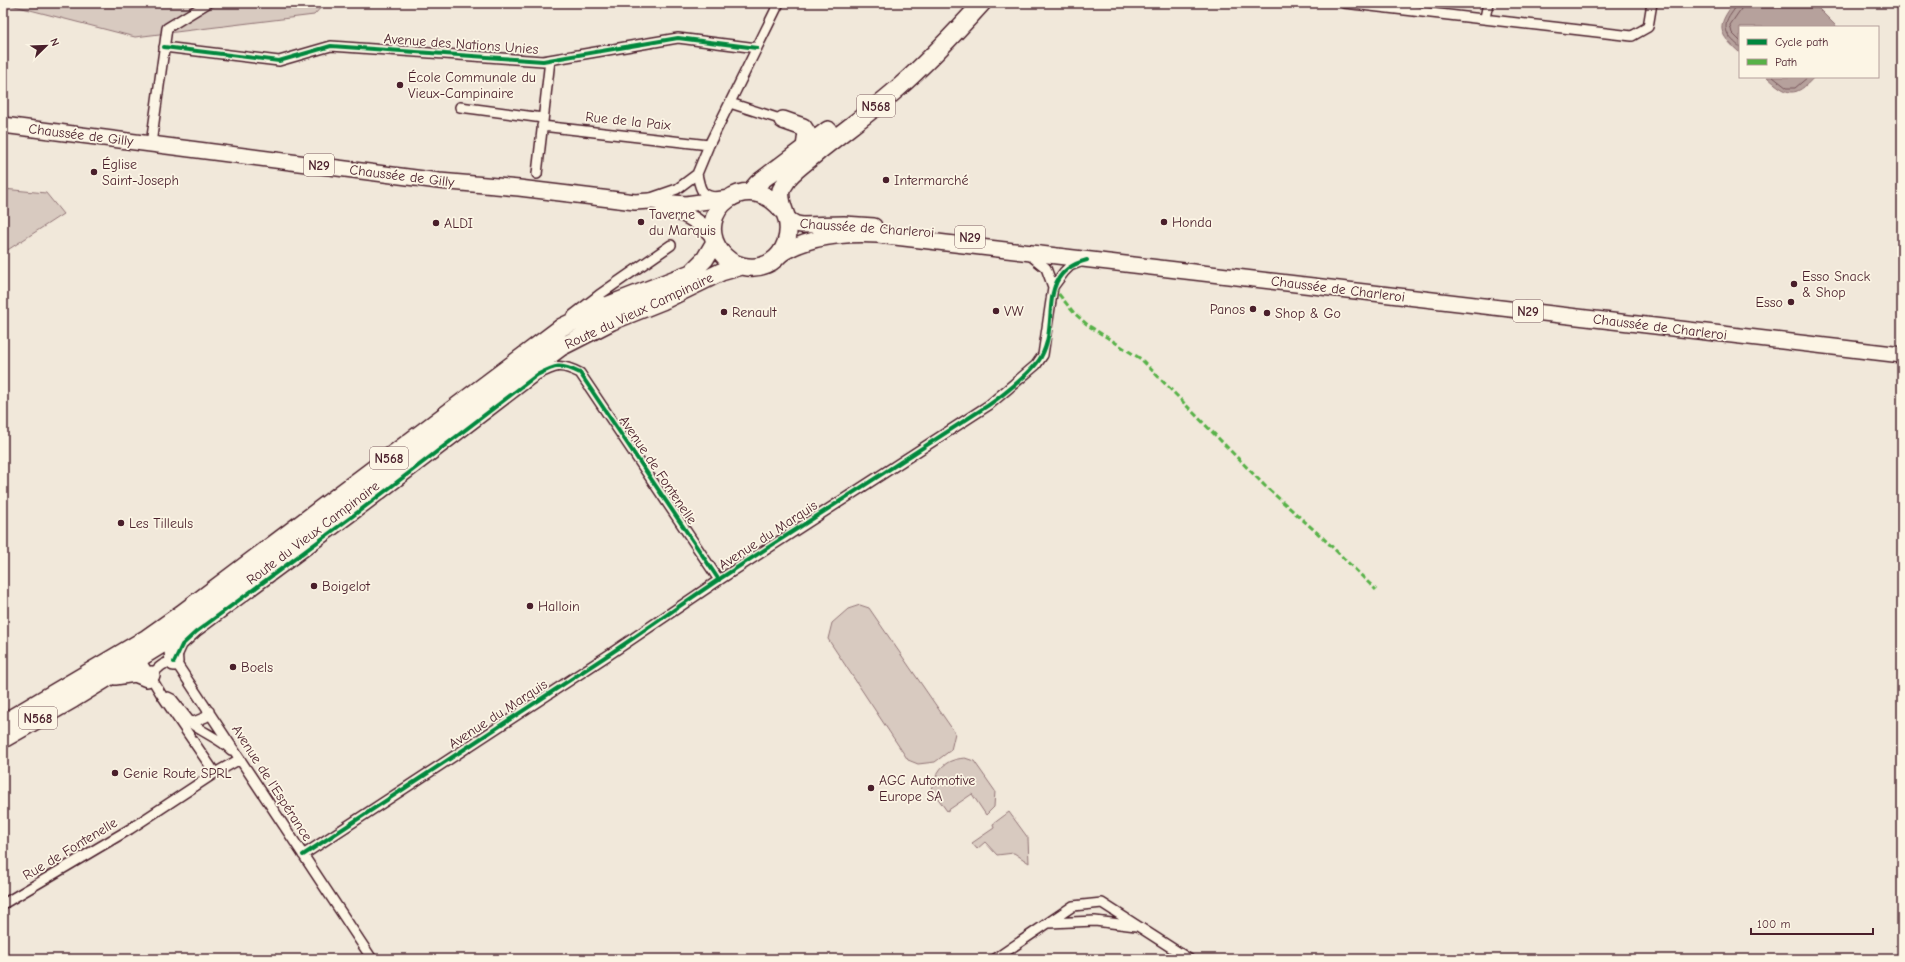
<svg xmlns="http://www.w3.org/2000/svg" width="1905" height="962" viewBox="0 0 1905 962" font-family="'Comic Neue',sans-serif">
	<rect width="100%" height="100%" fill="#f1e8da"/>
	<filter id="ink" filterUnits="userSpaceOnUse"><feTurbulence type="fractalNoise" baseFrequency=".025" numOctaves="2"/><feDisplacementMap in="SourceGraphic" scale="8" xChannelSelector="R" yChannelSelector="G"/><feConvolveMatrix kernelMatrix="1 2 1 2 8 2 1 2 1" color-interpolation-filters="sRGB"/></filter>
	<g filter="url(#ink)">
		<!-- green -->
		<path fill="#d8cac0" stroke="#917476" d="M3 3H346L324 4 314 15 135 37Z
			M3 189 46 193 63 214 3 253Z
			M860 605 869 608 955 733 951 750 935 762 918 764 908 760 828 639 832 623 848 609Z
			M965 758 974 761 995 791 994 807 986 815 972 794 947 811 931 789C938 770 942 760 965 758Z
			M1009 812 1028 838 1029 863 1014 853 997 855 985 842 977 849 972 843 994 828 993 824Z"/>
		<!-- water -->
		<path fill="#b6a19c" stroke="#8b6d6f" d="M1734 3H1813L1837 27H1740V53C1718 33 1716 27 1734 3Z
			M1767 77H1814C1795 99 1787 95 1767 77Z"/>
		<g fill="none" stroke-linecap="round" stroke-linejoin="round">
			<!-- shore -->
			<path stroke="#755358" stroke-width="1" d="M1737 3C1736 8 1733 11 1731 14 1720 29 1729 38 1740 47
				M1740 41 1732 33 1730 25 1741 9 1742 3
				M1773 77 1787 88H1795L1808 77"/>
			<!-- street casing -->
			<g stroke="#4a1f2b" stroke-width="12">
				<path id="street" d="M1344 3 1632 36 1648 27 1652 3
					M1485 18 1488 3
					M164 47 279 61 331 46 543 61 678 38 757 48
					M730 103 783 120
					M460 107 543 118
					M542 126 709 145
					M151 144 167 28 208 3
					M537 174 550 60
					M697 174C700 187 700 196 716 197
					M651 198 677 189 697 174 709 145 779 3
					M1030 255 1046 268 1053 287
					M599 295 671 245
					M573 315 599 295 600 299
					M138 656 161 694 215 773
					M176 658 182 645 196 632 354 515 537 375C556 365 560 363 580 373L719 580
					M174 662 179 667 372 959
					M151 675C159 668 162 662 174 662
					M168 697 172 699 191 723 206 717 209 711
					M191 723C203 733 221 739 231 750
					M303 855 610 654 719 580 989 405 1036 365 1043 355 1053 287 1064 272 1070 266 1083 261
					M3 904 130 829 215 773 240 759
					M1049 923 1095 921 1136 926
					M995 959 1073 906 1102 903 1189 959"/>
			</g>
			<!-- primary casing -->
			<g stroke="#4a1f2b" stroke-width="18">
				<path id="primary" d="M3 125 439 181 519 188 635 202 649 201 686 204 730 198
					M663 209C683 211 700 222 713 236
					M786 218 796 224 802 225 844 224 874 226
					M778 256C807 236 843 233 878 235L1902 355"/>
			</g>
			<!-- highway casing -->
			<g stroke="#4a1f2b" stroke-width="20">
				<path id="highway" d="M783 120 803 127 807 133 805 147
					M750 192 758 183 828 130
					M783 211C748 166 692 212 720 251 731 267 754 272 771 262 785 253 791 235 787 219 784 210 779 200 781 190 783 186 787 181 789 177 798 167 809 160 819 151 845 130 872 111 897 89 927 63 955 33 982 3
					M172 638 174 662
					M115 676 135 673 147 678 151 675
					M3 723 147 638 181 614 562 327 604 307 691 273 705 259 715 242
					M3 739 73 699 172 638 561 347 612 321 662 301 721 272 742 266"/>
			</g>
			<!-- street -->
			<use href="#street" stroke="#fcf5e5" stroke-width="9"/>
			<!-- primary -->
			<use href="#primary" stroke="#fcf5e5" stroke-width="15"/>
			<!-- highway -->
			<use href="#highway" stroke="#fcf5e5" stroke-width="17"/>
			<!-- quiet -->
			<path stroke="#57b146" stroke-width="3" stroke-dasharray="6 3" stroke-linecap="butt" d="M1053 287 1074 313 1089 326 1141 359 1265 486 1322 537 1376 590"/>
			<!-- cycleway casing -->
			<g stroke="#fcf5e5" stroke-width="6">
				<path id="cycleway" d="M164 47 279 61 331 46 543 61 678 38 757 48
					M174 662 182 645 196 632 354 515 537 375C556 365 560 363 580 373L719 580
					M303 855C404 788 507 722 608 655 646 630 683 603 721 578 807 522 894 466 981 410 996 401 1033 372 1041 357 1061 322 1034 274 1087 260"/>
			</g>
			<!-- cycleway -->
			<use href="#cycleway" stroke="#00873e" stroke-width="4"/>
		</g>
	</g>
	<!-- markers -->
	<g fill="#4a1f2b" stroke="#fcf5e5" stroke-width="1.5">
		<circle cx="400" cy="85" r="4"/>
		<circle cx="94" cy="172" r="4"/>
		<circle cx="886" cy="180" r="4"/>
		<circle cx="641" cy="222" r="4"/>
		<circle cx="1164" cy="222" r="4"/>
		<circle cx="436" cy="223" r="4"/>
		<circle cx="1794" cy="284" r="4"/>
		<circle cx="1791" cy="302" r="4"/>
		<circle cx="1253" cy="309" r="4"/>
		<circle cx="996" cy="311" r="4"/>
		<circle cx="724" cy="312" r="4"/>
		<circle cx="1267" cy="313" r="4"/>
		<circle cx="121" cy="523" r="4"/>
		<circle cx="314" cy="586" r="4"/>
		<circle cx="530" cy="606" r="4"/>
		<circle cx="233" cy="667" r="4"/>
		<circle cx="115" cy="773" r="4"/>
		<circle cx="871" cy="788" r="4"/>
	</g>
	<g text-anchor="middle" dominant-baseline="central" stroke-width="3.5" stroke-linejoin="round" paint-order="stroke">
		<!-- shield labels -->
		<g fill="#fcf5e5" stroke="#7f5f63" stroke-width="1">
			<rect x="857" y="95" width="38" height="22" rx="3"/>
			<rect x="304" y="154" width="30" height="22" rx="3"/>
			<rect x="955" y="226" width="30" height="22" rx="3"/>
			<rect x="1513" y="300" width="30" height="22" rx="3"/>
			<rect x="370" y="447" width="38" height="22" rx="3"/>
			<rect x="19" y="707" width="38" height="22" rx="3"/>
		</g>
		<g font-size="13" font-weight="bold" fill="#4a1f2b">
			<text x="876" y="106">N568</text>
			<text x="319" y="165">N29</text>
			<text x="970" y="237">N29</text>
			<text x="1528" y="311">N29</text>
			<text x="389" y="458">N568</text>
			<text x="38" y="718">N568</text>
		</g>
		<!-- street labels -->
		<g font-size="14" fill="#4a1f2b" stroke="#fcf5e5">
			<text transform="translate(461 44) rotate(4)">Avenue des Nations Unies</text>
			<text transform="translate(628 121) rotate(6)">Rue de la Paix</text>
			<text transform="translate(81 135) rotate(7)">Chaussée de Gilly</text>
			<text transform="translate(402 176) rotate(7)">Chaussée de Gilly</text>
			<text transform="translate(867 228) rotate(4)">Chaussée de Charleroi</text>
			<text transform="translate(1338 289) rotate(7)">Chaussée de Charleroi</text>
			<text transform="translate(639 311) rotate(-25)">Route du Vieux Campinaire</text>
			<text transform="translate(1660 327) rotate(7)">Chaussée de Charleroi</text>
			<text transform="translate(658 470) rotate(56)">Avenue de Fontenelle</text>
			<text transform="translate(313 533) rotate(-37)">Route du Vieux Campinaire</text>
			<text transform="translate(768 535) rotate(-33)">Avenue du Marquis</text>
			<text transform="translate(498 714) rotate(-33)">Avenue du Marquis</text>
			<text transform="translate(272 783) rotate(57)">Avenue de l'Espérance</text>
			<text transform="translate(70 849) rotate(-31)">Rue de Fontenelle</text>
		</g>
		<!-- poi labels -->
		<g font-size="14" fill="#4a1f2b" stroke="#fcf5e5" text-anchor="start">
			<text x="408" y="77">École Communale du<tspan x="408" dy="16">Vieux-Campinaire</tspan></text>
			<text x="102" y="164">Église<tspan x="102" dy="16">Saint-Joseph</tspan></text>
			<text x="894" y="180">Intermarché</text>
			<text x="649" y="214">Taverne<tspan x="649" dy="16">du Marquis</tspan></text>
			<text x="1172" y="222">Honda</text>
			<text x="444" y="223">ALDI</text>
			<text x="1802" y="276">Esso Snack<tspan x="1802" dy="16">&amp; Shop</tspan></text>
			<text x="1783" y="302" text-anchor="end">Esso</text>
			<text x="1245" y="309" text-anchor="end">Panos</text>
			<text x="1004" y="311">VW</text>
			<text x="732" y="312">Renault</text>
			<text x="1275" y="313">Shop &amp; Go</text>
			<text x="129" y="523">Les Tilleuls</text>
			<text x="322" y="586">Boigelot</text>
			<text x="538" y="606">Halloin</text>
			<text x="241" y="667">Boels</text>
			<text x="123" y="773">Genie Route SPRL</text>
			<text x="879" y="780">AGC Automotive<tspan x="879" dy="16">Europe SA</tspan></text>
		</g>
	</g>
	<!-- margin -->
	<rect width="1905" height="962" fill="none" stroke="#fcf5e5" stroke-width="16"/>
	<rect x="8" y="8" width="1889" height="946" fill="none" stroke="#4a1f2b" stroke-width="1.5" filter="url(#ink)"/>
	<!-- legend -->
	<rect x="1739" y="26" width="140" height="52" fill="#fcf5e5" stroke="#b59f9b"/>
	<rect x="1747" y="39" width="20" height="6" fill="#00873e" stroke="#b59f9b"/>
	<text x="1775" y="46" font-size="12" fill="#4a1f2b">Cycle path</text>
	<rect x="1747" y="59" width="20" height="6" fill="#57b146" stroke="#b59f9b"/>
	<text x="1775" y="66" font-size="12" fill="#4a1f2b">Path</text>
	<!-- north arrow -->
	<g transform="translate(46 46) rotate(67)" stroke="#fcf5e5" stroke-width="3" paint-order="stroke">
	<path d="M0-3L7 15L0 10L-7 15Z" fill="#4a1f2b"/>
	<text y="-6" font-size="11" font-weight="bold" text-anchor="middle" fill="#4a1f2b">N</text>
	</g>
	<!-- scale -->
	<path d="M1751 928v6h122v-6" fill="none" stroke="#4a1f2b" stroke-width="2"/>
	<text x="1757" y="928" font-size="12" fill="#4a1f2b" stroke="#fcf5e5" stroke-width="3" paint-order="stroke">100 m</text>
</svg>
